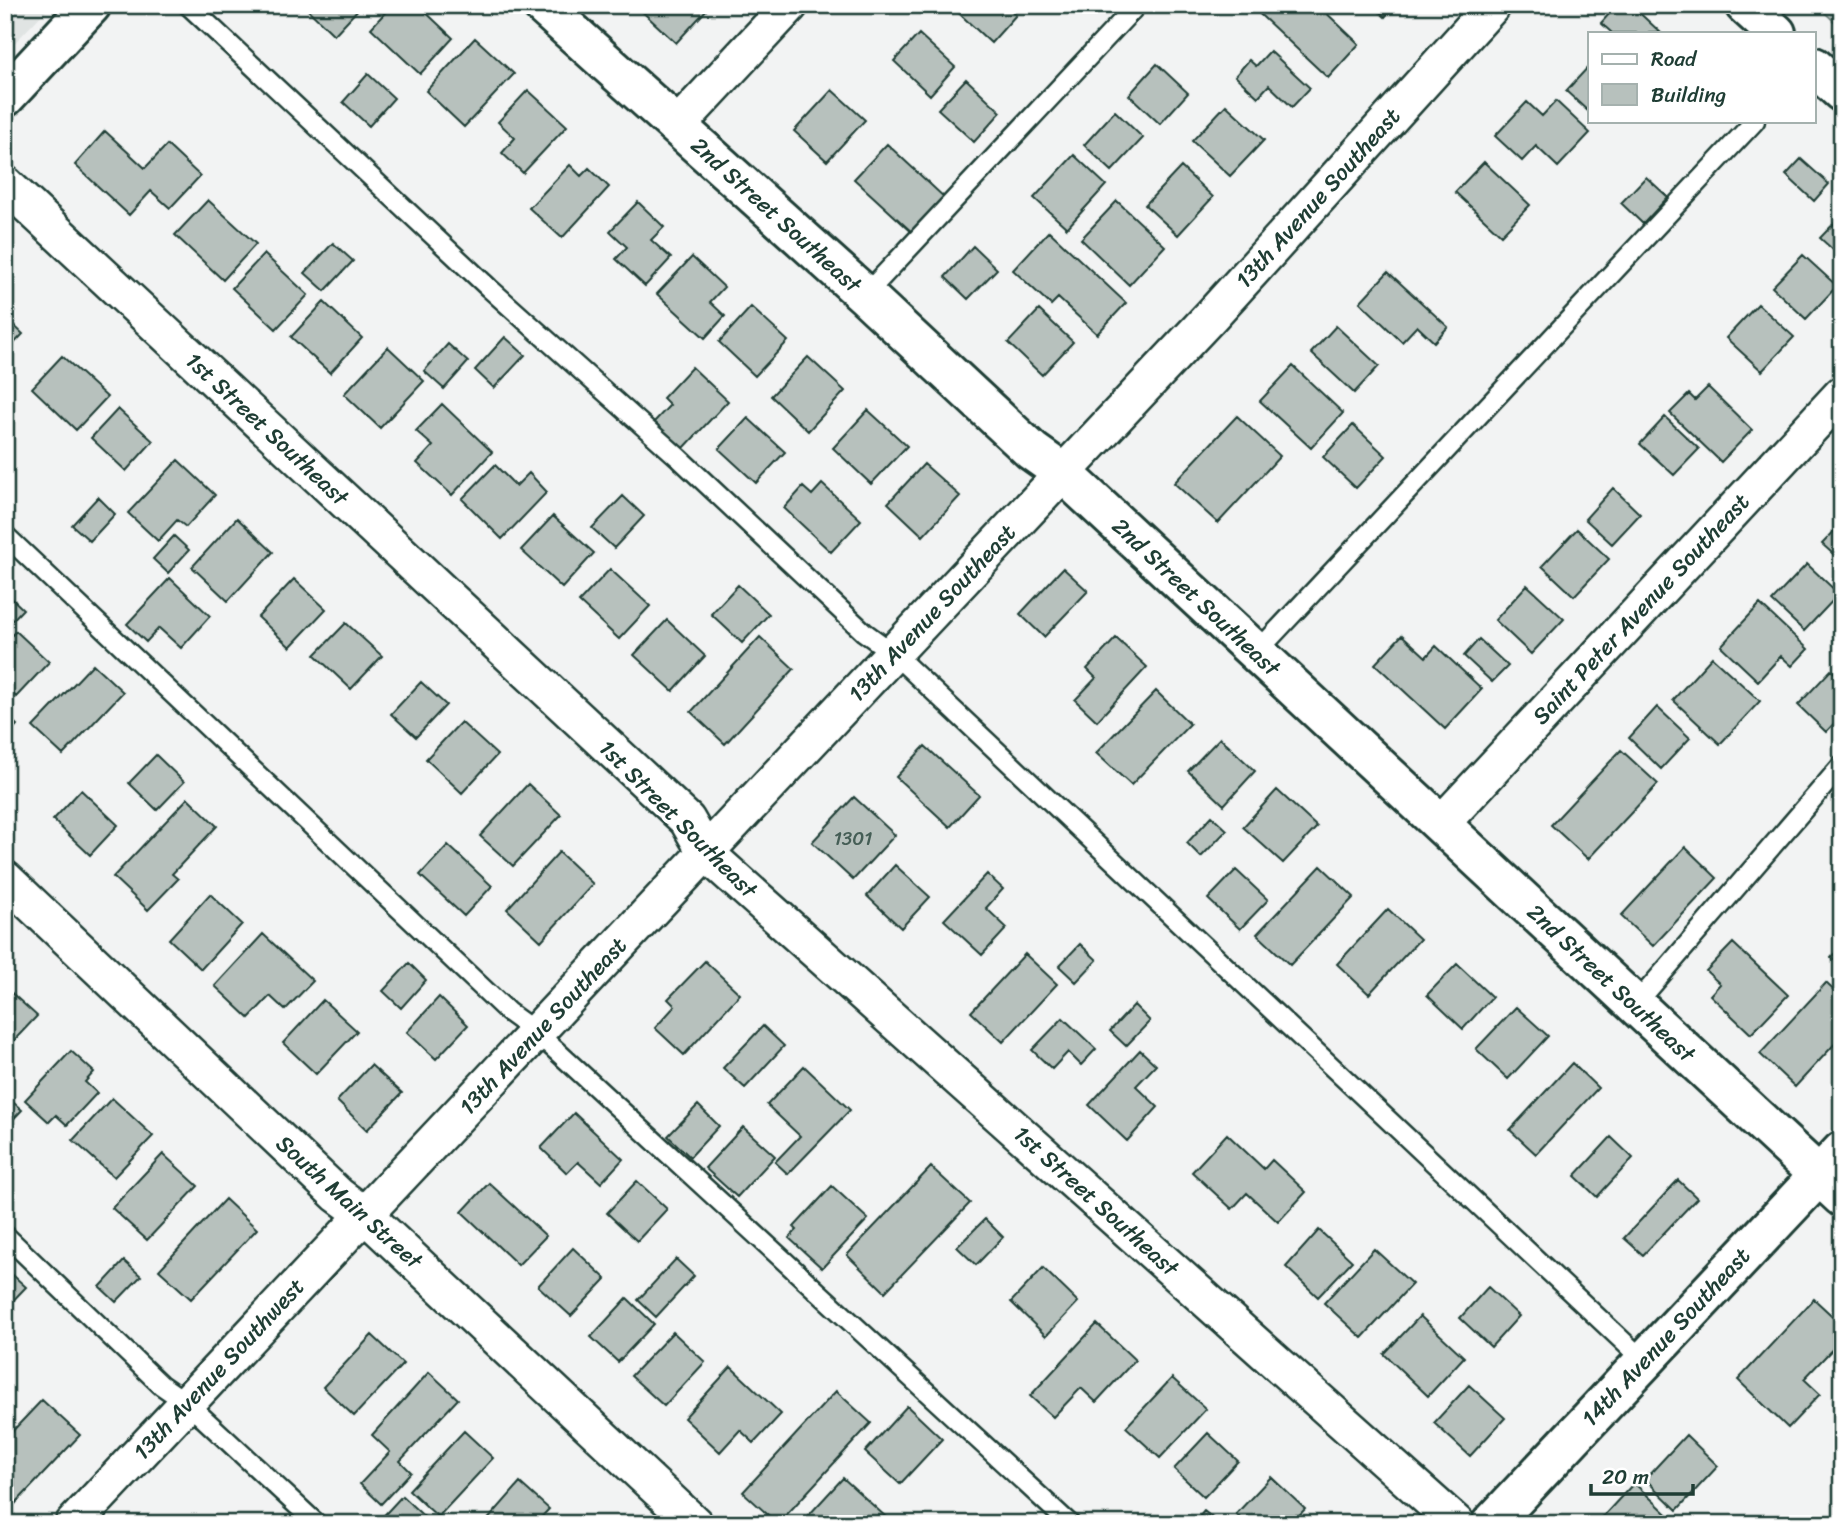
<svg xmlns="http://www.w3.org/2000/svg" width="1847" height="1529" viewBox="0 0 1847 1529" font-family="Sriracha,sans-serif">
	<rect width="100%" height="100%" fill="#f2f3f3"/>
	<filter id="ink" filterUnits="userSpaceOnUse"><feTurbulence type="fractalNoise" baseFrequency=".0143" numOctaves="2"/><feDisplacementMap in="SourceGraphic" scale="14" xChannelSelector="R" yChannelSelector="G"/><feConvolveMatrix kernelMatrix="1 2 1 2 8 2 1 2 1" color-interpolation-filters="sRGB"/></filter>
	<g filter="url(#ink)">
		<!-- built -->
		<path fill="#e0e4e3" d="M5 5H51L5 53Z"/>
		<!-- green -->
		<path fill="#ced5d3" stroke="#768984" stroke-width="2" d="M1817 5H1842V29Z"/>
		<!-- building -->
		<path fill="#b7c1bd" stroke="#1f3d34" stroke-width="2" d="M303 5H362L334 35Z
			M392 5H418L453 38 420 74 371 28Z
			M635 5H707L709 7 676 43Z
			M950 5H1005L1016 15 991 43Z
			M1250 5H1318L1359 44 1328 78Z
			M1372 5H1395L1385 17Z
			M1617 5H1631L1661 33H1612L1601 23Z
			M919 34 955 67 930 95 894 61Z
			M475 38 514 74 464 127 426 91Z
			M1270 51 1310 88 1292 107 1269 85 1258 97 1235 76 1249 60 1256 66Z
			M1157 64 1188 93 1160 124 1129 95Z
			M1590 65V113L1566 91Z
			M368 74 394 98 369 126 343 102Z
			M966 79 1001 112 974 142 938 109Z
			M528 90 567 126 523 173 502 153 515 138 498 122Z
			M832 90 865 120 827 161 794 131Z
			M1556 101 1590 133 1558 167 1536 146 1522 161 1495 136 1527 102 1542 116Z
			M1226 105 1264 140 1230 176 1192 141Z
			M1115 111 1143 138 1112 171 1084 145Z
			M105 131 145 168 167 145 200 176 170 208 151 191 129 215 75 165Z
			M887 144 946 199 914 234 854 179Z
			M1074 155 1106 185 1067 228 1034 198Z
			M1801 159 1829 184 1814 201 1786 175Z
			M1484 162 1530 205 1501 235 1455 192Z
			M570 165 581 176 589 168 609 187 562 238 529 208Z
			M1181 167 1213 197 1178 235 1145 205Z
			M1646 177 1668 197 1643 224 1621 203Z
			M208 200 256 244 223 280 175 235Z
			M1117 201 1165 246 1129 285 1081 239Z
			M638 202 664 227 651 240 671 258 645 286 616 259 627 247 610 231Z
			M1842 215V258L1820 238Z
			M1049 231 1126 303 1097 334 1058 298 1051 305 1013 270Z
			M333 243 353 261 325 291 305 273Z
			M973 246 997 269 968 299 945 277Z
			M264 254 308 295 276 329 232 288Z
			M1803 255 1837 286 1806 319 1772 287Z
			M692 257 724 287 710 302 725 316 705 338 657 294Z
			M1388 272 1448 327 1434 342 1417 326 1402 342 1360 302Z
			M324 302 362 338 330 373 291 337Z
			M5 303 14 311 7 319 23 334 5 353Z
			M1758 304 1794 337 1762 371 1726 338Z
			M751 307 788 341 755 376 719 342Z
			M1039 310 1073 342 1042 375 1008 343Z
			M1336 326 1379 366 1354 393 1311 353Z
			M505 337 525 355 494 388 475 370Z
			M448 344 468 362 444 389 424 371Z
			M388 347 424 381 380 428 344 394Z
			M62 356 107 397 76 430 32 388Z
			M808 357 845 391 808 431 771 396Z
			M1293 366 1343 413 1311 448 1260 401Z
			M692 367 728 401 683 449 654 422 670 405 663 398Z
			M1708 387 1752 430 1721 462 1670 413 1689 394 1695 400Z
			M442 404 492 452 452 495 417 463 433 446 416 431Z
			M118 409 153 441 126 471 91 438Z
			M868 410 907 446 871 484 833 448Z
			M1237 416 1280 456 1218 523 1174 483Z
			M1665 417 1699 449 1674 475 1640 444Z
			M748 418 785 452 756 483 719 449Z
			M1353 425 1386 456 1356 488 1323 457Z
			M178 460 215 495 186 527 177 520 158 541 128 513Z
			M924 464 960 496 923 536 888 503Z
			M495 465 516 486 529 473 547 492 502 539 462 499Z
			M822 484 861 520 831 552 784 508 803 487 812 495Z
			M1613 488 1640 514 1612 544 1585 519Z
			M623 496 644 516 614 548 592 528Z
			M98 497 115 514 90 541 72 525Z
			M553 516 594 553 562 588 521 550Z
			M237 518 273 552 228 601 192 567Z
			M1842 523V562L1822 544Z
			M1577 529 1609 559 1574 596 1542 566Z
			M174 536 189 550 168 573 153 559Z
			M1807 564 1839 594 1804 631 1772 601Z
			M1063 568 1088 591 1044 637 1020 614Z
			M610 569 650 606 619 639 579 602Z
			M170 578 210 616 181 648 159 628 146 642 127 624Z
			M294 579 326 609 290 647 258 617Z
			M738 585 769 614 742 643 711 614Z
			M1527 585 1564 619 1531 654 1495 620Z
			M5 592 23 609 5 628Z
			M1760 604 1808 649 1792 666 1781 656 1758 681 1721 646Z
			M667 620 705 656 673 691 634 655Z
			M346 623 382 656 351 689 315 655Z
			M16 631 49 662 16 697 5 686V642Z
			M1402 635 1426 657 1436 646 1482 689 1445 729 1375 664Z
			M760 637 794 669 725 744 691 712Z
			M1116 638 1147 667 1097 721 1075 700 1096 678 1087 669Z
			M1479 639 1508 666 1492 682 1464 656Z
			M1712 657 1760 701 1720 744 1673 700Z
			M93 664 123 692 63 755 33 727Z
			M1831 670 1842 679V715L1826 732 1798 705Z
			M421 682 446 705 416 737 391 714Z
			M1156 691 1190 724 1131 785 1096 753Z
			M1657 707 1690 738 1661 769 1629 738Z
			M5 714 17 725 5 738Z
			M461 722 497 755 462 793 426 759Z
			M1220 738 1255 771 1224 805 1188 771Z
			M925 746 979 795 950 827 896 777Z
			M1621 750 1658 784 1588 859 1551 825Z
			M156 755 184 782 157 810 129 783Z
			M528 784 561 815 513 866 480 836Z
			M81 790 118 825 90 855 53 820Z
			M1277 790 1317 827 1283 863 1243 827Z
			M854 797 895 835 853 880 812 842Z
			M188 798 217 826 172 874 178 879 148 910 113 877Z
			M1212 816 1227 830 1201 857 1187 843Z
			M448 845 492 886 464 916 420 875Z
			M1685 847 1717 878 1653 946 1621 916Z
			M559 852 593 884 541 941 507 909Z
			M895 865 930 897 901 928 867 896Z
			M1321 866 1354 897 1290 965 1257 934Z
			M1236 870 1268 900 1240 929 1208 899Z
			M987 874 1003 889 986 908 1007 928 982 955 944 920Z
			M210 894 242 924 201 969 169 939Z
			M1388 909 1420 939 1369 994 1337 964Z
			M263 934 313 981 285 1010 270 996 249 1018 215 986Z
			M1733 943 1788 995 1751 1034 1710 995 1720 984 1706 971Z
			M1080 944 1097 960 1076 982 1059 966Z
			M1842 946V967L1831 957Z
			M1025 954 1057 984 1003 1042 971 1012Z
			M705 961 740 994 684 1055 655 1028 675 1006 668 999Z
			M409 963 426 980 401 1008 383 991Z
			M1457 964 1492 997 1463 1029 1427 995Z
			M1826 983 1842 998V1036L1795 1087 1760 1054Z
			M5 987 37 1016 5 1050Z
			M439 997 468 1025 436 1059 407 1032Z
			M323 1000 357 1031 316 1074 283 1043Z
			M1134 1005 1150 1021 1126 1046 1110 1031Z
			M1516 1007 1548 1036 1508 1079 1476 1049Z
			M1063 1018 1096 1049 1081 1065 1068 1052 1052 1069 1032 1050Z
			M763 1026 784 1046 745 1088 723 1068Z
			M1140 1050 1156 1065 1136 1086 1158 1107 1127 1141 1089 1105Z
			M71 1051 94 1072 85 1082 97 1093 67 1125 56 1115 49 1122 25 1100Z
			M1572 1063 1598 1088 1536 1154 1510 1130Z
			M371 1065 402 1093 367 1130 337 1101Z
			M804 1066 850 1110 788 1174 775 1162 800 1136 767 1105Z
			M7 1097 22 1110 5 1128V1099Z
			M112 1098 153 1136 114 1177 73 1140Z
			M698 1105 719 1126 690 1157 668 1136Z
			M574 1113 623 1159 601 1183 578 1162 567 1173 541 1148Z
			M743 1127 775 1156 737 1197 705 1168Z
			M1227 1134 1264 1169 1272 1160 1306 1192 1278 1222 1247 1193 1232 1209 1192 1172Z
			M1611 1137 1633 1158 1597 1197 1575 1176Z
			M163 1154 198 1186 147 1240 112 1208Z
			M931 1167 970 1203 885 1292 847 1255Z
			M1678 1180 1697 1198 1643 1255 1624 1238Z
			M637 1181 667 1209 637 1241 607 1213Z
			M489 1183 546 1236 518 1265 462 1212Z
			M832 1186 868 1219 822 1268 789 1238 797 1230 794 1227Z
			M225 1199 257 1229 191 1299 159 1270Z
			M985 1219 1003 1237 976 1265 957 1247Z
			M1319 1230 1352 1261 1318 1297 1286 1267Z
			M573 1248 606 1279 571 1316 538 1286Z
			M1374 1249 1412 1284 1362 1338 1324 1303Z
			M676 1259 694 1276 656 1317 638 1300Z
			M124 1261 141 1276 116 1302 100 1287Z
			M5 1268 26 1287 5 1309Z
			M1043 1268 1078 1302 1046 1336 1011 1302Z
			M1488 1287 1519 1316 1491 1347 1460 1318Z
			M627 1298 654 1324 618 1362 591 1337Z
			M1814 1299 1842 1325V1339L1804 1379 1820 1394 1788 1428 1738 1380Z
			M1420 1316 1464 1357 1428 1396 1384 1354Z
			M1097 1324 1135 1360 1096 1402 1081 1388 1053 1417 1030 1396Z
			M673 1332 705 1362 664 1406 631 1376Z
			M372 1335 403 1364 354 1416 323 1387Z
			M731 1367 781 1414 754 1443 740 1430 720 1452 684 1418Z
			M429 1372 458 1399 400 1461 411 1472 381 1504 360 1484 390 1452 372 1435Z
			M1172 1378 1206 1409 1160 1458 1126 1427Z
			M1469 1385 1505 1418 1470 1456 1434 1423Z
			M836 1391 871 1423 778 1524 743 1492Z
			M42 1400 80 1435 13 1506 5 1499V1439Z
			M907 1406 942 1439 900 1484 865 1452Z
			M464 1431 493 1458 438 1517 409 1490Z
			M1208 1433 1238 1461 1204 1497 1174 1469Z
			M1686 1435 1718 1466 1677 1510 1645 1479Z
			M1271 1477 1305 1509 1291 1524H1246L1236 1514Z
			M843 1478 886 1517 880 1524H817L808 1516Z
			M520 1483 549 1509 535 1524H484Z
			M1634 1483 1678 1524H1596Z
			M402 1496 432 1524H376Z
			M1204 1511 1215 1520 1212 1524 1195 1522Z"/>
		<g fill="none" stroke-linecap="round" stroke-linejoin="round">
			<!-- lane casing -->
			<g stroke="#1f3d34" stroke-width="23">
				<path id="lane" d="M188 5 489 288 679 458 864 632 893 653 1644 1361
					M865 295 1137 5
					M5 535 508 1012 537 1033 1070 1524
					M1256 653 1755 121
					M1635 1005 1842 765
					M5 1235 161 1385 187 1403 317 1524"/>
			</g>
			<!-- street casing -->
			<g stroke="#1f3d34" stroke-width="40">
				<path id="street" d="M677 126 790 5
					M5 184 687 820 706 853 1457 1524
					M1441 824 1842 394
					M5 879 338 1195 365 1215 695 1524
					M73 1524 1211 316 1493 5"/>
			</g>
			<!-- secondary casing -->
			<g stroke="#1f3d34" stroke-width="44">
				<path id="secondary" d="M542 5 865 295 1032 451 1063 473 1842 1197
					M1745 5 1776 33
					M1814 67 1842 92
					M5 97 91 5
					M1491 1524 1842 1151"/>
			</g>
			<!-- lane -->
			<use href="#lane" stroke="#fff" stroke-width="18"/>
			<!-- street -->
			<use href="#street" stroke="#fff" stroke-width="35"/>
			<!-- secondary -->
			<use href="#secondary" stroke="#fff" stroke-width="38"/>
		</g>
	</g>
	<g text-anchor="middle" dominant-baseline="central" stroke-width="7" stroke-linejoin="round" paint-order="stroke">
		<!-- number labels -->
		<g font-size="19" fill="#455e56">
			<text x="853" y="838">1301</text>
		</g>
		<!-- street labels -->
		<g font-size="23" fill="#1f3d34" stroke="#fff">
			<text transform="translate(1318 198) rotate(-48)">13th Avenue Southeast</text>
			<text transform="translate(776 215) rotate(42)">2nd Street Southeast</text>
			<text transform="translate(267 429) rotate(43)">1st Street Southeast</text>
			<text transform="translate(1196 597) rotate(43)">2nd Street Southeast</text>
			<text transform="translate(1641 609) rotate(-47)">Saint Peter Avenue Southeast</text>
			<text transform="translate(932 613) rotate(-47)">13th Avenue Southeast</text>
			<text transform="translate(678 819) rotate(45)">1st Street Southeast</text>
			<text transform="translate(1611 983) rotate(43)">2nd Street Southeast</text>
			<text transform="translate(543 1026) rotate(-47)">13th Avenue Southeast</text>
			<text transform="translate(1096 1201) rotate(42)">1st Street Southeast</text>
			<text transform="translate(349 1202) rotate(42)">South Main Street</text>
			<text transform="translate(1666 1337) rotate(-47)">14th Avenue Southeast</text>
			<text transform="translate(219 1369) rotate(-47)">13th Avenue Southwest</text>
		</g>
	</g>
	<!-- margin -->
	<rect width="1847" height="1529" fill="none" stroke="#fff" stroke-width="28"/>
	<rect x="14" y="14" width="1819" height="1501" fill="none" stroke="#1f3d34" stroke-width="2.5" filter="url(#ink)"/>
	<!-- legend -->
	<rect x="1588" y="32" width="228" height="91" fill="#ffffff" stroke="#a5b1ae" stroke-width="2"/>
	<rect x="1602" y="54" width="35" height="10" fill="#ffffff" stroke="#a5b1ae" stroke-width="2"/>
	<text x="1651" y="66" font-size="21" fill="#1f3d34">Road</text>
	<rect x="1602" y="84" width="35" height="21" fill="#b7c1bd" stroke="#a5b1ae" stroke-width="2"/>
	<text x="1651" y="102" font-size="21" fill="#1f3d34">Building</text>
	<!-- scale -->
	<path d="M1591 1484v10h102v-10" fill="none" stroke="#1f3d34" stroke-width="3.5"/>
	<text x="1602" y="1484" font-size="21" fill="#1f3d34" stroke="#ffffff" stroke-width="5" paint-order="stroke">20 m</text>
</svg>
